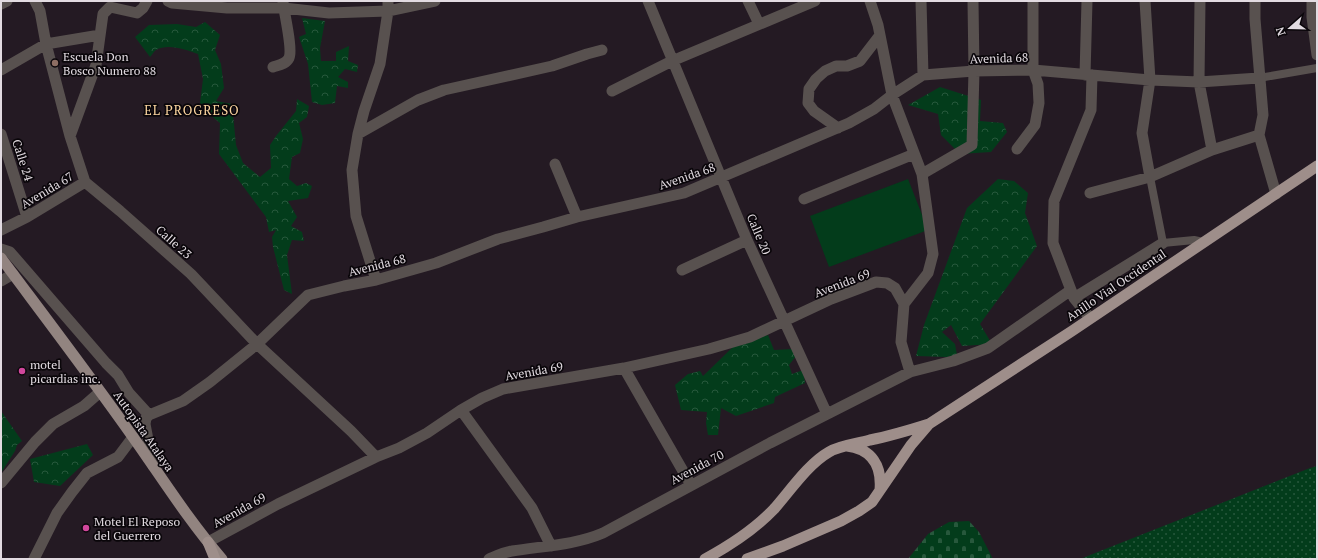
<svg xmlns="http://www.w3.org/2000/svg" width="1318" height="560" viewBox="0 0 1318 560" font-family="'PT Serif',serif">
	<defs>
		<pattern id="grass-dots" width="8" height="8" patternUnits="userSpaceOnUse"><rect width="8" height="8" fill="#033c1b"/><path d="M2 2h.1M6 6h.1" fill="none" stroke="#27583c" stroke-width="1.8" stroke-linecap="round"/></pattern>
		<pattern id="forest-crowns" width="20" height="18" patternUnits="userSpaceOnUse"><rect width="20" height="18" fill="#033c1b"/><path d="M2 6a3 3 0 1 1 6 0M12 15a3 3 0 1 1 6 0" fill="none" stroke="#27583c"/></pattern>
		<pattern id="cemetery-stones" width="16" height="16" patternUnits="userSpaceOnUse"><rect width="16" height="16" fill="#033c1b"/><path d="M2 7V4a2 2 0 0 1 4 0v3zM10 15v-3a2 2 0 0 1 4 0v3z" fill="#27583c"/></pattern>
	</defs>
	<rect width="100%" height="100%" fill="#241a23"/>
	<!-- grass -->
	<path fill="url(#grass-dots)" d="M1317 466V559H1080L1310 468Z"/>
	<!-- forest -->
	<path fill="url(#forest-crowns)" d="M302 18 325 21 320 48 321 61H336V52L349 46 348 61 358 65 357 72 345 69 338 77 348 82V88L337 86 335 103 322 105 312 102 308 64 299 37 306 34Z
		M205 22 220 35 215 50 221 64 224 88 216 101 232 104 236 145 243 163 260 177 271 168 270 145 276 136 296 111 297 99 309 106 307 117 299 123 303 139 300 153 292 157 289 179 297 186 306 183 312 186 308 198 288 201 297 217 291 226 302 232 304 241 292 240 287 255 292 294 284 290 273 247 272 237 276 230 269 232 266 217 219 154 220 123 209 114 200 103 203 79 198 54C187 50 168 43 156 50 154 51 152 55 150 57L135 37 149 25 177 24 196 27Z
		M940 87 981 100 980 121 1003 123 1007 132 991 152 960 154 941 135 938 114 908 105Z
		M998 179 1014 181 1028 193 1025 213 1037 246 980 324 992 344 962 346 951 325 942 332 955 344 957 355 947 357 916 356 924 325 967 208Z
		M768 335 774 350 793 349 796 356 789 365 792 374 803 370 805 383 775 397 774 403 736 416 721 408 718 435H708L706 423 707 412 681 410 675 385 688 374 700 371 703 376 735 345Z
		M1 411 22 441 17 445 15 451 1 473Z
		M87 444 93 455 60 486 34 482 30 459Z"/>
	<!-- cemetery -->
	<path fill="url(#cemetery-stones)" d="M969 521 979 532 993 559H908L928 534 949 522Z"/>
	<!-- pitch -->
	<path fill="#033c1b" d="M908 179 928 230 829 267 810 216Z"/>
	<g fill="none" stroke-linecap="round" stroke-linejoin="round">
		<!-- pedestrian -->
		<path stroke="#58514f" stroke-width="8" d="M1259 78 1317 68
			M1150 177 1163 243 1194 240 1203 242"/>
		<!-- minor -->
		<path stroke="#58514f" stroke-width="11" d="M35 1 40 11 46 44 70 136 85 182 120 211 191 274 257 344 351 431 376 457
			M168 1 172 3 227 8H284L329 13 388 11 435 1
			M648 1 747 240 827 414
			M748 1 759 24
			M870 1 878 25 892 95 922 174 933 254 928 273 904 304 901 342 910 372
			M921 1 923 75
			M1145 1 1150 80 1142 133 1150 177
			M1200 1 1199 82 1212 150
			M1255 1V19L1263 115 1259 135 1276 194
			M1312 1V17L1317 55
			M1 4 7 1
			M273 67C279 65 286 64 289 58 293 49 284 13 283 2
			M1 70 46 44 100 35
			M1085 75 1087 1
			M612 91 672 61 815 1
			M838 128 814 111 808 103 809 89 816 79 825 71 836 66H847L860 61 880 35
			M1 134 27 217
			M358 134 418 100 444 90 552 66 587 54 602 50
			M70 136 96 65 103 14 110 7 137 13 143 8 147 1
			M1017 149 1035 125 1039 103 1038 84 1033 70V1
			M555 164 577 217
			M922 174 972 145 974 71 973 1
			M1090 193 1150 177 1212 150 1259 135
			M804 199 914 154
			M1 230 27 217 85 182
			M1 249 10 252 106 363 118 375 129 393 149 415
			M682 270 747 240
			M376 280 356 216 352 170 358 134 364 111 380 64 388 11V1
			M1 281 13 274
			M1074 298 1163 243
			M1090 318 1074 298 1053 243 1054 201 1091 110 1092 75
			M624 368 691 485
			M461 410 532 508 551 546
			M153 466 145 424 146 418 149 415 183 401 210 382 257 344 308 295 344 286 376 280 436 263 498 239 543 227 577 217 684 193 849 123 874 109 892 95 923 75 974 71 1033 70 1150 80 1199 82 1259 78
			M1 483 35 442 53 424 84 406 100 392
			M208 542 278 504 376 457 399 448 427 433 461 410 482 398 503 389 624 368 709 349 750 337 831 299 876 282 887 283 895 288 904 304
			M34 559 57 513 72 492 87 473 118 457 133 437
			M489 559C496 556 504 552 512 551 543 546 575 545 603 533L770 443 910 372 953 361 988 348 1071 290"/>
		<!-- primary -->
		<path stroke="#928480" stroke-width="11" d="M1 258C45 317 90 376 133 437 162 478 189 521 222 559"/>
		<!-- trunk -->
		<path stroke="#9e8e8a" stroke-width="11" d="M847 446C872 449 882 466 880 490
			M208 542 215 559
			M705 559C729 546 755 529 774 509 790 491 808 464 829 452 841 445 857 444 870 440 890 436 910 430 929 424
			M747 559 783 546 841 521 859 511 872 502 911 445 929 424 1072 331 1317 166"/>
	</g>
	<!-- markers -->
	<circle fill="#8d6e63" stroke="#0a060a" stroke-width="1.5" cx="55" cy="63" r="4"/>
	<g fill="#d1479c" stroke="#0a060a" stroke-width="1.5">
		<circle cx="22" cy="371" r="4"/>
		<circle cx="86" cy="528" r="4"/>
	</g>
	<g text-anchor="middle" dominant-baseline="central" stroke-width="3.5" stroke-linejoin="round" paint-order="stroke">
		<!-- poi labels -->
		<g font-size="12" fill="#e2dbe1" stroke="#0a060a" text-anchor="start">
			<text x="63" y="56">Escuela Don<tspan x="63" dy="14">Bosco Numero 88</tspan></text>
			<text x="30" y="364">motel<tspan x="30" dy="14">picardias inc.</tspan></text>
			<text x="94" y="521">Motel El Reposo<tspan x="94" dy="14">del Guerrero</tspan></text>
		</g>
		<!-- street labels -->
		<g font-size="12" fill="#e2dbe1" stroke="#0a060a">
			<text transform="translate(999 58) rotate(-2)">Avenida 68</text>
			<text transform="translate(23 160) rotate(72)">Calle 24</text>
			<text transform="translate(687 176) rotate(-19)">Avenida 68</text>
			<text transform="translate(47 190) rotate(-31)">Avenida 67</text>
			<text transform="translate(759 234) rotate(67)">Calle 20</text>
			<text transform="translate(174 242) rotate(42)">Calle 23</text>
			<text transform="translate(377 265) rotate(-14)">Avenida 68</text>
			<text transform="translate(842 283) rotate(-21)">Avenida 69</text>
			<text transform="translate(1116 285) rotate(-34)">Anillo Vial Occidental</text>
			<text transform="translate(534 371) rotate(-10)">Avenida 69</text>
			<text transform="translate(144 431) rotate(55)">Autopista Atalaya</text>
			<text transform="translate(697 467) rotate(-28)">Avenida 70</text>
			<text transform="translate(239 510) rotate(-29)">Avenida 69</text>
		</g>
		<!-- neighbourhood labels -->
		<g font-size="13" letter-spacing="1" fill="#fad49f" stroke="#0a060a">
			<text x="192" y="110">EL PROGRESO</text>
		</g>
	</g>
	<!-- border -->
	<rect width="1318" height="560" fill="none" stroke="#e2dbe1" stroke-width="4"/>
	<!-- north arrow -->
	<g transform="translate(1290 28) rotate(250)" stroke="#0a060a" stroke-width="3" paint-order="stroke">
	<path d="M0-3L7 15L0 10L-7 15Z" fill="#e2dbe1"/>
	<text y="-6" font-size="11" font-weight="bold" text-anchor="middle" fill="#e2dbe1">N</text>
	</g>
</svg>
